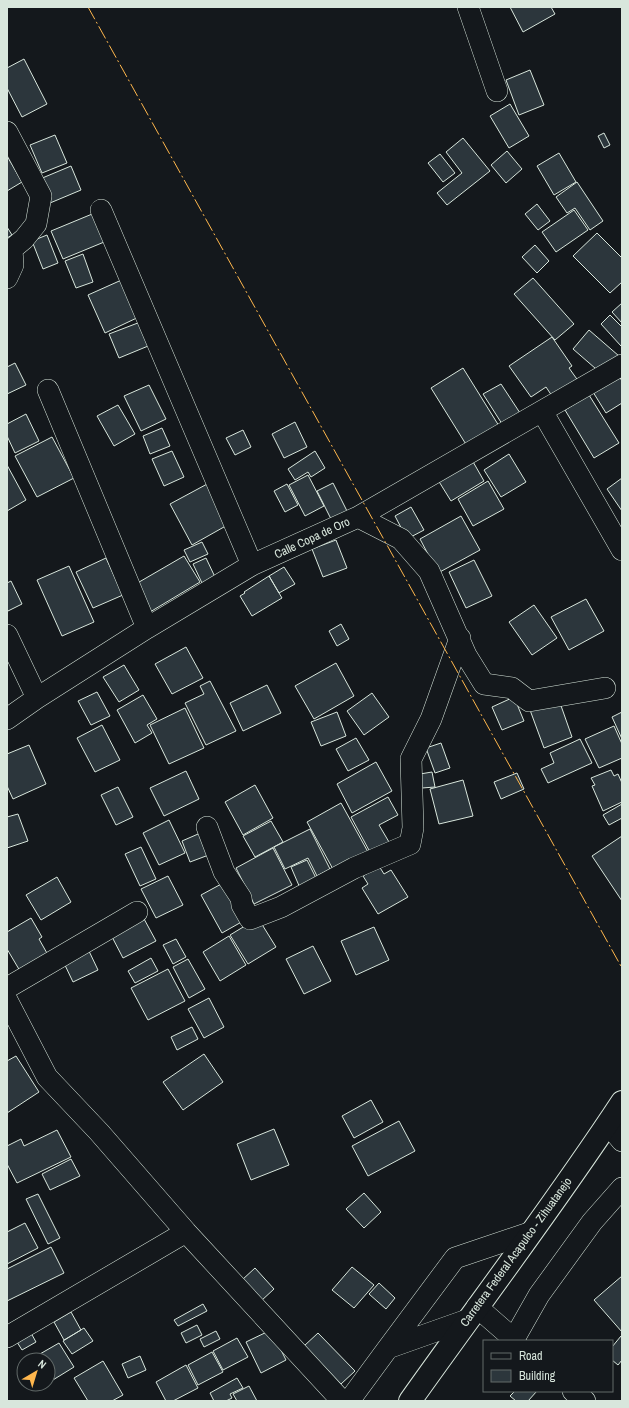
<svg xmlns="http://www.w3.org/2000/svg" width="629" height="1408" viewBox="0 0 629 1408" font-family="'Archivo Narrow',sans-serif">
	<rect width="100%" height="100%" fill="#14181c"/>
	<!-- building -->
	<path fill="#2c363c" stroke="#d8e6dc" d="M510 7H551L555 14 523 32Z
		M24 59 47 104 22 117 7 88V68Z
		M530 70 544 105 519 115 506 80Z
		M510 104 529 136 509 148 490 116Z
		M604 133 610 145 604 148 598 136Z
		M55 135 67 163 42 173 30 145Z
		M463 138 490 171 447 205 437 193 462 173 446 152Z
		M507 151 522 169 506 183 491 165Z
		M559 153 576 182 554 195 537 166Z
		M440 154 455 173 443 182 428 163Z
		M7 156 22 182 7 191Z
		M71 166 81 190 50 203 40 179Z
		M577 182 603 221 590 230 575 208 567 213 556 197Z
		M537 204 550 221 538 230 525 214Z
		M574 210 588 230 556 252 542 232Z
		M97 212 109 240 63 259 51 231Z
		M7 227 12 235 7 238Z
		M597 233 622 258V282L610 293 573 256Z
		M47 235 58 263 43 269 32 241Z
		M535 245 549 261 537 273 522 257Z
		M83 254 93 282 76 288 65 261Z
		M126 278 143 315 105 333 88 295Z
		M533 278 574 324 555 340 514 294Z
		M622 303V323L612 312Z
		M610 315 622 327V345L621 346 601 324Z
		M143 321 153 344 119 358 109 334Z
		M589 330 619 356 603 375 573 349Z
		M552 337 572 366 569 368 579 382 554 399 546 387 531 397 509 366Z
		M15 363 26 385 7 394V367Z
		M463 368 499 426 467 446 431 388Z
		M619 376 622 381V403L606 413 593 392Z
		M501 384 522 416 504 427 483 394Z
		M149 385 166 419 141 431 124 396Z
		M589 395 619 443 594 458 565 410Z
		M118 405 135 434 114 446 97 416Z
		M26 414 39 441 15 453 7 436V424Z
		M295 422 307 447 284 458 272 434Z
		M162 428 170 446 150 454 143 436Z
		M243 430 251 447 235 455 226 438Z
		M52 437 74 478 37 497 15 456Z
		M172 451 184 477 164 486 152 459Z
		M315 451 325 468 311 477 308 472 295 480 288 469Z
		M509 454 526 482 501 497 484 470Z
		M472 460 484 481 451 501 438 480Z
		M7 465 26 500 7 511Z
		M308 475 324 506 305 516 289 485Z
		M622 478V511L607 489Z
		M488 481 504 509 473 526 458 499Z
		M209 483 231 523 192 545 170 504Z
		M333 483 349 515 333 523 317 491Z
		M287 484 298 505 285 512 274 491Z
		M411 507 424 530 407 539 395 516Z
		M461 516 480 550 438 573 420 539Z
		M336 540 347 568 323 577 312 549Z
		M202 542 208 554 190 562 184 550Z
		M184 556 200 582 150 612 134 585Z
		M106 558 123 595 93 608 76 572Z
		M206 558 215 577 202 583 193 564Z
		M474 560 492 596 466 608 449 572Z
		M69 566 94 622 62 636 37 580Z
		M284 567 295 584 279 593 269 576Z
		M269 576 282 598 252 616 240 596 245 593 244 592Z
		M11 581 22 604 8 611 7 609V583Z
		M586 599 604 631 569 650 551 617Z
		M534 605 557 638 532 655 509 622Z
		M341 624 349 639 337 646 329 631Z
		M186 647 203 678 172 694 155 664Z
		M336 663 354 696 314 719 295 686Z
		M124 665 139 690 119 702 103 677Z
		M210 681 236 731 206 745 185 703 204 694 200 686Z
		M267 685 281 713 243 731 230 703Z
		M97 692 110 716 91 725 78 701Z
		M372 693 389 717 364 735 347 711Z
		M143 695 157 719 147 725 152 733 135 743 117 710Z
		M514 697 524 721 502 730 492 707Z
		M559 700 572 737 544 748 530 710Z
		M185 708 204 748 169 764 150 725Z
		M337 712 346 736 321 746 311 722Z
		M622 712V739L612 717Z
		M102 725 120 760 95 772 77 738Z
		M614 726 622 744V758L599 768 585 739Z
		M356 738 369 760 348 771 336 749Z
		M580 739 592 763 548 783 541 769 554 763 550 753Z
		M441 743 450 768 435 773 426 748Z
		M29 745 46 784 13 799 7 786V754Z
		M376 762 392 791 352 813 337 784Z
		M611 770 614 776 618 774 622 783V802L603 811 592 786 595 785 591 778Z
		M186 771 199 799 164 816 150 788Z
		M432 772 435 787 422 788 420 774Z
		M517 773 524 789 501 799 494 782Z
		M463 780 473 816 439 824 430 789Z
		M255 785 273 818 243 835 225 802Z
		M118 787 133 817 116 825 101 795Z
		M388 797 398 815 379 825 389 842 370 852 351 817Z
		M341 803 368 852 334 871 307 822Z
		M622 804V818L609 825 603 815Z
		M18 814 28 841 7 848V817Z
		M169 820 185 853 159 865 143 833Z
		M271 821 283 842 255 857 243 836Z
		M310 829 330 869 317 876 308 858 285 869 274 847Z
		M205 831 214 853 190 862 182 841Z
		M622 836V901L592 856Z
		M141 847 156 879 140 886 125 854Z
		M273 848 292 885 254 904 236 868Z
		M307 860 317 880 300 888 291 867Z
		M379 866 384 874 391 870 408 897 378 914 362 888 368 884 363 876Z
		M168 876 183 905 156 918 141 889Z
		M57 877 71 902 41 920 26 895Z
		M225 882 245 920 222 933 201 895Z
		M143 917 156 941 123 958 111 935Z
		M31 918 42 937 39 939 48 955 20 971 7 949V932Z
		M258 918 276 947 248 964 230 935Z
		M374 927 389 960 356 975 341 941Z
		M229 936 246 965 220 981 203 952Z
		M176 939 186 957 173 964 163 945Z
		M313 946 331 981 304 994 286 959Z
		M88 949 98 970 73 982 63 961Z
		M151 958 158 971 135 983 128 971Z
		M188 959 205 989 189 998 173 967Z
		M168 969 185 1001 148 1020 131 988Z
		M209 998 224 1027 204 1038 188 1009Z
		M192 1027 198 1039 177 1050 171 1037Z
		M204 1054 223 1082 183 1110 163 1082Z
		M16 1056 39 1092 7 1113V1061Z
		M371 1100 383 1122 354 1138 342 1116Z
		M399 1121 415 1151 368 1176 352 1146Z
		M274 1129 289 1165 251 1180 237 1144Z
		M57 1130 71 1157 17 1183 7 1164V1146L21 1139 24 1146Z
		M71 1159 80 1176 50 1190 42 1174Z
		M364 1193 381 1212 364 1228 346 1209Z
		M38 1194 60 1238 48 1244 26 1199Z
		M25 1223 38 1248 7 1264V1232Z
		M51 1247 64 1273 7 1301V1269Z
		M352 1267 374 1285 354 1308 332 1290Z
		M255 1268 274 1289 261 1301 242 1280Z
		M622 1276V1332L594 1300Z
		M379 1283 395 1298 386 1309 369 1294Z
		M203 1304 207 1311 178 1326 174 1320Z
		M71 1312 81 1330 64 1340 54 1322Z
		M197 1325 202 1335 186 1343 181 1333Z
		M84 1328 93 1341 72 1354 63 1341Z
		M271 1330 286 1360 261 1373 246 1342Z
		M216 1331 220 1339 204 1347 200 1339Z
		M31 1333 36 1342 22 1350 17 1342Z
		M318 1333 355 1371 341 1384 304 1346Z
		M621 1336 622 1337V1360L618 1365 612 1360V1347Z
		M237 1338 248 1357 223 1370 213 1351Z
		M59 1343 74 1367 48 1383V1360H35L33 1358Z
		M212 1352 223 1372 198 1385 188 1365Z
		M140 1356 146 1370 128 1378 122 1364Z
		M103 1361 123 1395 112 1401H88L74 1378Z
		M186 1365 198 1388 173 1401H166L156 1382Z
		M237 1378 243 1388 230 1394 232 1398 226 1401H214L210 1393Z
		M249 1386 257 1401H237L233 1394Z
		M515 1391H537L528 1401H516L510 1396Z"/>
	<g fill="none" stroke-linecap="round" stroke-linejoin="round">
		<!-- street casing -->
		<g stroke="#d8e6dc" stroke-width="22">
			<path id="street" d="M468 7 497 91
				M7 132 41 196 36 224 24 239 12 249 13 265 7 278
				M101 210 252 565
				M48 390 147 628
				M542 411 622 550
				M358 517 401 539 429 571 466 655 484 684 512 688 529 701 605 688
				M7 635 37 698
				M7 719 37 698 147 628 252 565 358 517 622 365
				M207 827 224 872 241 898 242 905 250 919 281 907 354 868 410 844 413 828 411 759 431 719 460 638
				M7 988 137 912
				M7 1000 47 1077 99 1132 186 1232 342 1401
				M608 1124 622 1141
				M477 1307 516 1341
				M7 1337 186 1232
				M514 1339 539 1295 592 1222 622 1188
				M388 1348 455 1258 532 1232
				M573 1391 585 1401
				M349 1401 388 1348 467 1320"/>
		</g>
		<!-- primary casing -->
		<g stroke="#d8e6dc" stroke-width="24">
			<path id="primary" d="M410 1401C481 1301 555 1204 622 1102"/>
		</g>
		<!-- street -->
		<use href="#street" stroke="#14181c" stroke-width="21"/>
		<!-- primary -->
		<use href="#primary" stroke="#14181c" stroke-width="22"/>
		<!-- power -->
		<path stroke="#ffb74d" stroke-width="1" stroke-dasharray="14 3 2 3" stroke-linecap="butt" d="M88 7 622 968"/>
	</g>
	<g text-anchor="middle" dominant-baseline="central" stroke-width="3" stroke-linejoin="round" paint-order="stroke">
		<!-- street labels -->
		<g font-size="12" fill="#d8e6dc" stroke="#14181c">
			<text transform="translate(312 538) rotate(-25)">Calle Copa de Oro</text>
			<text transform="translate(516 1252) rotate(-54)">Carretera Federal Acapulco - Zihuatanejo</text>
		</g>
	</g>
	<!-- border -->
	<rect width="629" height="1408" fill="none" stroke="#d8e6dc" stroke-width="16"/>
	<!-- legend -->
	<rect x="483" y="1340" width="130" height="52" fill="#14181c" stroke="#626a69"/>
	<rect x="491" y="1353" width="20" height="6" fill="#14181c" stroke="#626a69"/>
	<text x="519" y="1360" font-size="12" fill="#d8e6dc">Road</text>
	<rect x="491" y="1370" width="20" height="12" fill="#2c363c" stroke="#626a69"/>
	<text x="519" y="1380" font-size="12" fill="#d8e6dc">Building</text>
	<!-- north arrow -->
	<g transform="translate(36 1372) rotate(38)"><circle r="19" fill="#14181c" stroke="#626a69"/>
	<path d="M0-3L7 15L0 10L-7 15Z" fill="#ffb74d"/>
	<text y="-6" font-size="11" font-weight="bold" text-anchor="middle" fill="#d8e6dc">N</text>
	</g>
</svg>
